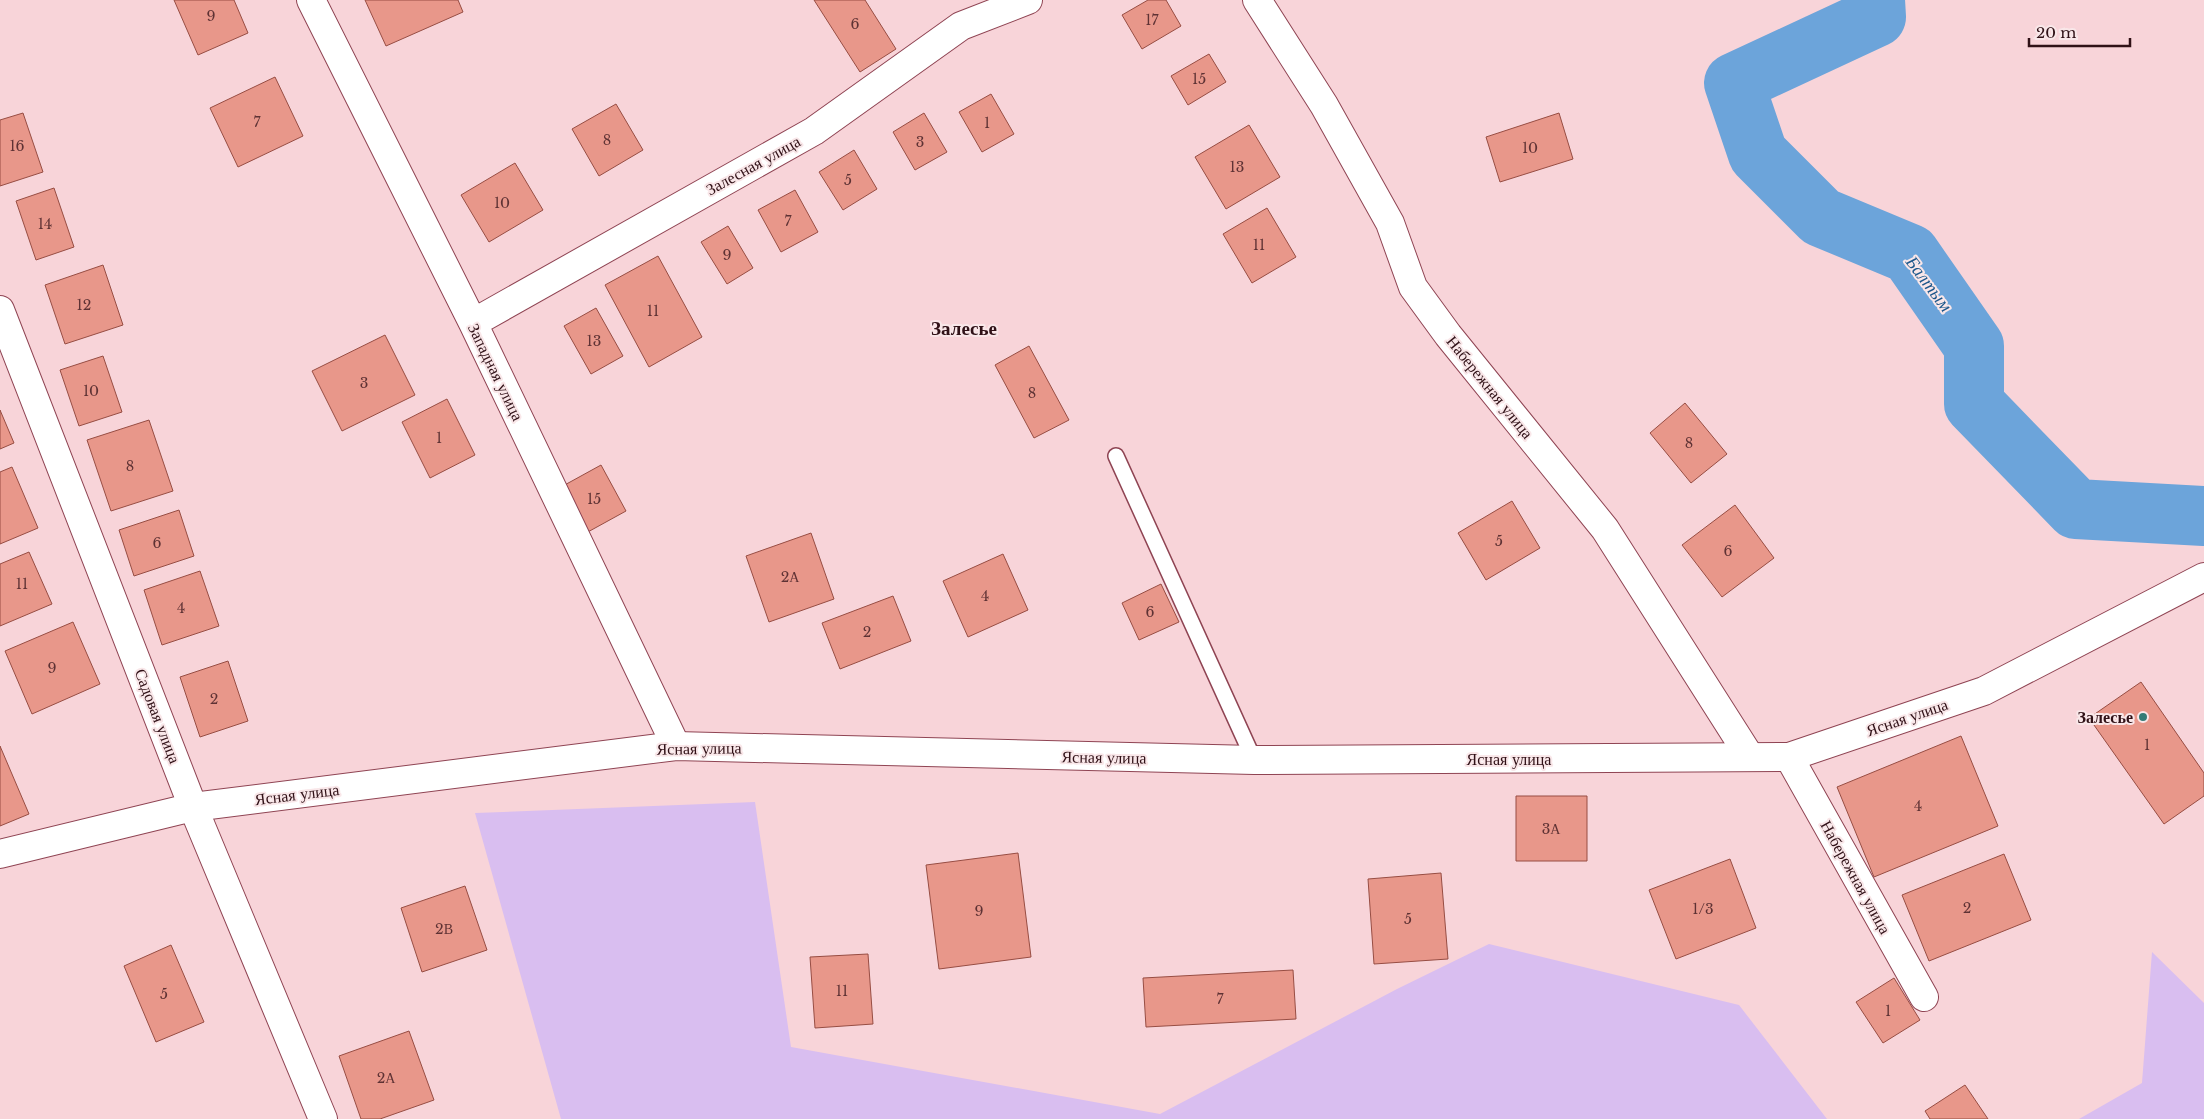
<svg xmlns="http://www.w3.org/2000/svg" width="2204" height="1119" viewBox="0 0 2204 1119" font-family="'Libre Baskerville',serif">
	<rect width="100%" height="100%" fill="#f8d4d9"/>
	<!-- green -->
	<path fill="#d9bef0" d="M755 802 791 1047 1160 1114 1397 989 1489 944 1739 1005 1827 1119H561L475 813Z
		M2152 952 2204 1003V1119H2079L2142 1083Z"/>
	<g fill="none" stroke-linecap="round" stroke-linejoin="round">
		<!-- river -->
		<path stroke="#6ca4da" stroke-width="60" d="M1875 0 1876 17 1734 83 1758 154 1821 217 1910 254 1974 346V404L2076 509 2204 516"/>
	</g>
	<!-- building -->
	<path fill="#e8978a" stroke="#974d43" d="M174 0H234L248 33 198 55Z
		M365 0H458L463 12 386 46Z
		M814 0H865L896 49 860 72Z
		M1148 0H1166L1181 26 1142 49 1122 15Z
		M1209 54 1226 82 1188 105 1171 76Z
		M275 77 303 136 238 167 210 108Z
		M991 94 1014 134 982 152 959 112Z
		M616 104 643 150 599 176 572 129Z
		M23 113 43 172 0 186V120Z
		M924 113 947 152 915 170 893 132Z
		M1559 113 1573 159 1500 182 1486 137Z
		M1249 125 1280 177 1226 209 1195 157Z
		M854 150 877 189 843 210 819 172Z
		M515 163 543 210 489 242 461 195Z
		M54 188 74 247 36 260 16 201Z
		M795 190 818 232 781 252 758 210Z
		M1267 208 1296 257 1252 283 1223 234Z
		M728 226 753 268 727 284 701 242Z
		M658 256 702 337 649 367 605 285Z
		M103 265 123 325 65 344 45 285Z
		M596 308 623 356 591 374 564 326Z
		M385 335 415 395 342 431 312 371Z
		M1029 346 1069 420 1034 438 995 365Z
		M103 356 122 412 79 426 60 370Z
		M447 399 475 455 430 478 402 422Z
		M1685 403 1727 454 1691 483 1650 433Z
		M0 410 14 443 0 449Z
		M149 420 173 491 111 511 87 440Z
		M601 465 626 511 586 533 561 487Z
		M12 467 38 528 0 544V472Z
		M1512 501 1540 548 1486 580 1458 533Z
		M1735 505 1774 558 1722 597 1682 545Z
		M179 510 194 556 134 576 119 530Z
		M811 533 834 599 769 622 746 556Z
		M29 552 52 604 0 626V564Z
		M1003 554 1028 610 968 637 943 581Z
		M200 571 219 626 162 645 144 590Z
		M1161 584 1179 622 1139 640 1122 603Z
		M893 596 911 641 840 669 822 623Z
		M73 622 100 684 32 714 5 651Z
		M228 661 248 721 200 737 180 677Z
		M2141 682 2204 773V796L2164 824 2089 718Z
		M1961 736 1998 826 1874 877 1837 787Z
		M0 746 29 814 0 826Z
		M1516 796H1587V861H1516Z
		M1018 853 1031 957 939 969 926 865Z
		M2004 854 2031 920 1929 961 1902 895Z
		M1730 859 1756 928 1676 959 1649 890Z
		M1441 873 1448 959 1374 964 1368 879Z
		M465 886 487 950 422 972 401 908Z
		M171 945 204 1022 156 1042 124 966Z
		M868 954 873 1024 815 1028 810 957Z
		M1293 970 1296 1019 1146 1027 1143 978Z
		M1894 978 1920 1020 1883 1043 1856 1002Z
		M409 1031 434 1100 380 1119H361L339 1056Z
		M1965 1085 1988 1119H1930L1925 1111Z"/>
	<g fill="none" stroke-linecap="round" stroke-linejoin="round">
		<!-- lane casing -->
		<g stroke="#8f4453" stroke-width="18">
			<path id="lane" d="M1116 456 1254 760"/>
		</g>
		<!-- street casing -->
		<g stroke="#8f4453" stroke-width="30">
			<path id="street" d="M311 0 473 323 676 746
				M1257 0 1324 105 1390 223 1413 287 1448 335 1605 529 1750 757
				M0 310 193 807 323 1119
				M473 323 814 131 961 26 1028 0
				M1789 757 1924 997"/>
		</g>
		<!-- secondary casing -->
		<g stroke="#8f4453" stroke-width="30">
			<path id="secondary" d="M0 854 193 807 676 746 1254 760 1789 757 1984 691 2204 577"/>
		</g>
		<!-- lane -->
		<use href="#lane" stroke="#fff" stroke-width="15"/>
		<!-- street -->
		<use href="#street" stroke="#fff" stroke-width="28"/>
		<!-- secondary -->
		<use href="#secondary" stroke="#fff" stroke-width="28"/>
	</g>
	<!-- markers -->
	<circle fill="#347c77" stroke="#f9e7e9" stroke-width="2" cx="2143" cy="717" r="5"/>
	<g text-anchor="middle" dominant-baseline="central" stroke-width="4" stroke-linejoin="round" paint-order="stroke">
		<!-- number labels -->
		<g font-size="14" fill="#5e3234">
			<text x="211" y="16">9</text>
			<text x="1152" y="20">17</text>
			<text x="855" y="24">6</text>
			<text x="1199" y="79">15</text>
			<text x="257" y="122">7</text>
			<text x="987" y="123">1</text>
			<text x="607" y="140">8</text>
			<text x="920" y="142">3</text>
			<text x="17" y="146">16</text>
			<text x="1530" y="148">10</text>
			<text x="1237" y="167">13</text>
			<text x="848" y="180">5</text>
			<text x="502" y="203">10</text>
			<text x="788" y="221">7</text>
			<text x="45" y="224">14</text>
			<text x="1259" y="245">11</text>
			<text x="727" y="255">9</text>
			<text x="84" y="305">12</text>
			<text x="653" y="311">11</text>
			<text x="594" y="341">13</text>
			<text x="364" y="383">3</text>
			<text x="91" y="391">10</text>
			<text x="1032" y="393">8</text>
			<text x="439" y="438">1</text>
			<text x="1689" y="443">8</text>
			<text x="130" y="466">8</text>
			<text x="594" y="499">15</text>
			<text x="1499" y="541">5</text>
			<text x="157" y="543">6</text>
			<text x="1728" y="551">6</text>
			<text x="790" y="577">2А</text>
			<text x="22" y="584">11</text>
			<text x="985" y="596">4</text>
			<text x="181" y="608">4</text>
			<text x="1150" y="612">6</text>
			<text x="867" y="632">2</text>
			<text x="52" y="668">9</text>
			<text x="214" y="699">2</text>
			<text x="2147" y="745">1</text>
			<text x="1918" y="806">4</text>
			<text x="1551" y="829">3А</text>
			<text x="1967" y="908">2</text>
			<text x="1703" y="909">1/3</text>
			<text x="979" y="911">9</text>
			<text x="1408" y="919">5</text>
			<text x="444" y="929">2В</text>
			<text x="842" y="991">11</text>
			<text x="164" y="994">5</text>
			<text x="1220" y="999">7</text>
			<text x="1888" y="1011">1</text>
			<text x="386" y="1078">2А</text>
		</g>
		<!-- street labels -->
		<g font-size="16" fill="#301117" stroke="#f9e7e9">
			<text transform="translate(753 165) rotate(-29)">Залесная улица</text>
			<text transform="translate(496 372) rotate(64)">Западная улица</text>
			<text transform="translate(1490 387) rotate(51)">Набережная улица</text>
			<text transform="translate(158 716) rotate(69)">Садовая улица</text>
			<text transform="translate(1907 717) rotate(-19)">Ясная улица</text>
			<text transform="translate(699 748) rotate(-1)">Ясная улица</text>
			<text transform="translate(1104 757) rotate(1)">Ясная улица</text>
			<text x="1509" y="759">Ясная улица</text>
			<text transform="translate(297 794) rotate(-7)">Ясная улица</text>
			<text transform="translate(1856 877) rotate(61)">Набережная улица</text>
		</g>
		<!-- poi labels -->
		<g font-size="16" font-weight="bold" fill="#301117" stroke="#f9e7e9" text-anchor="end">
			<text x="2133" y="717">Залесье</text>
		</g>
		<!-- water labels -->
		<g font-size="18" font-style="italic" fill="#1d578b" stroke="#f9e7e9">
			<text transform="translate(1929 284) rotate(53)">Балтым</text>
		</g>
		<!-- quarter labels -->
		<g font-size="19" font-weight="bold" fill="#301117" stroke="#f9e7e9">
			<text x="964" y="328">Залесье</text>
		</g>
	</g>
	<!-- scale -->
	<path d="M2029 38v8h101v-8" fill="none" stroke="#301117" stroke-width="2.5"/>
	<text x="2036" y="38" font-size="15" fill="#301117" stroke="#f9e7e9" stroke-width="4" paint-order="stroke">20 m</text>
</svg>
